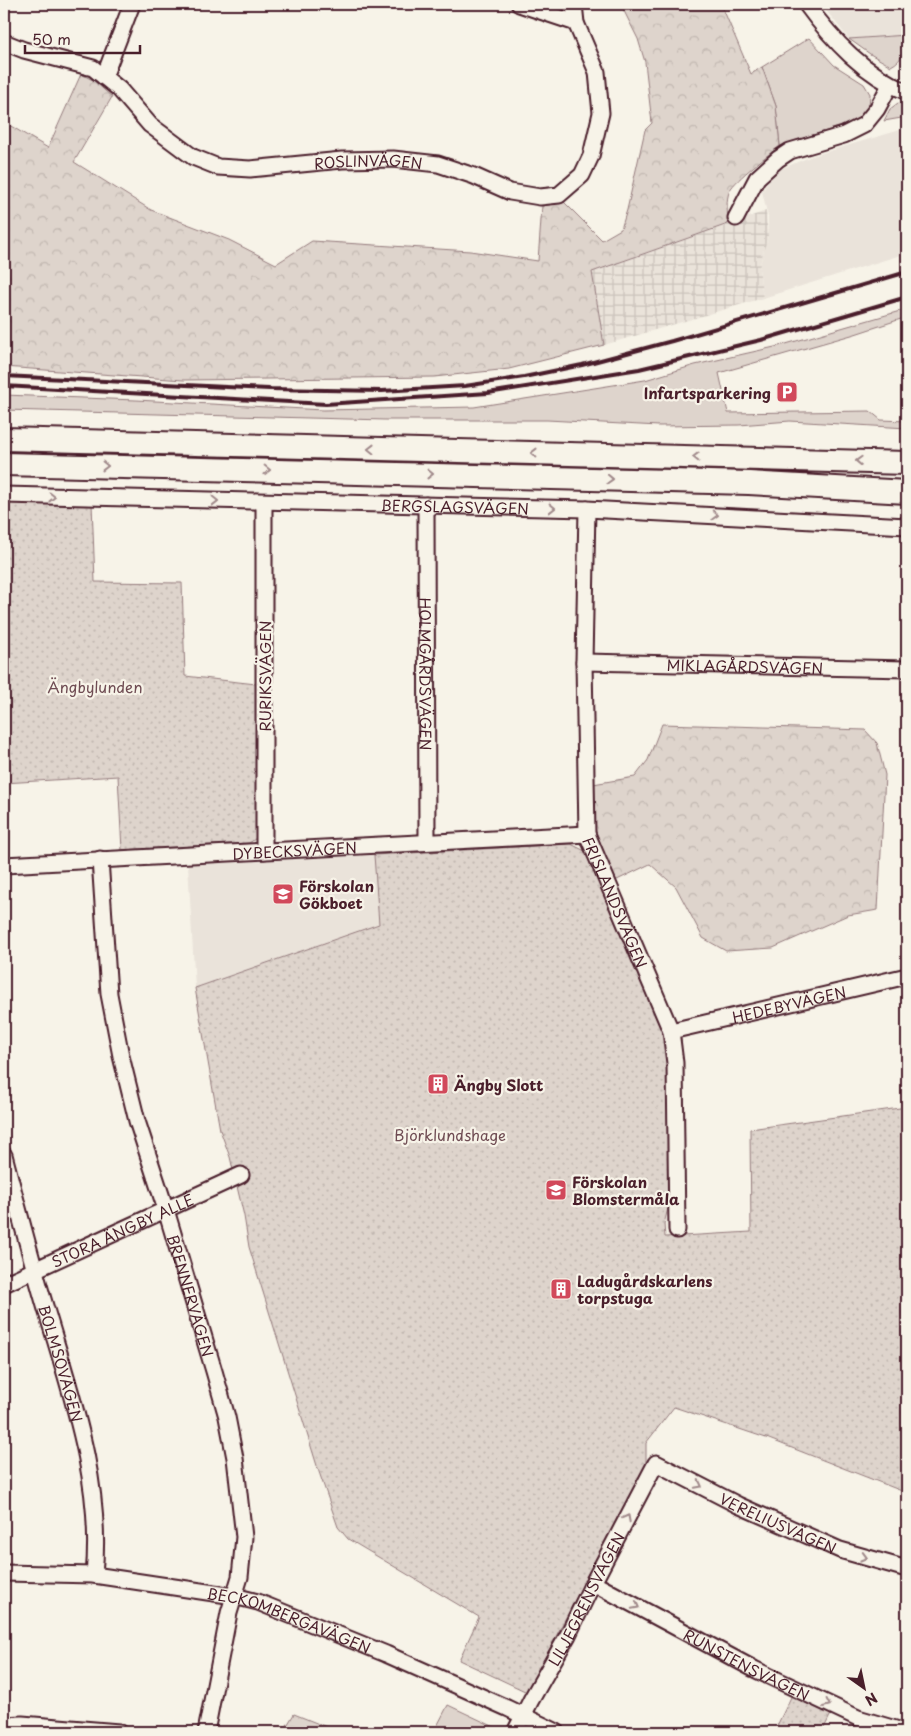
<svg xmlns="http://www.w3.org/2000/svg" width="911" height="1736" viewBox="0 0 911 1736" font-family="'Playpen Sans',sans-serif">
	<defs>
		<pattern id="industrial-grid" width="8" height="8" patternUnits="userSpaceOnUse" patternTransform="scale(1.25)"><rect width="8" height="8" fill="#eae3da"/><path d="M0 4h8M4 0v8" fill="none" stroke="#cac2bb"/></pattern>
		<pattern id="forest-crowns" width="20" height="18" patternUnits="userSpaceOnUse" patternTransform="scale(1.25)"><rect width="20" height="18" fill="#ded4cc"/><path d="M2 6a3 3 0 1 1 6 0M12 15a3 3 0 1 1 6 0" fill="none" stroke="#c0b6af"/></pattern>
		<pattern id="park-dots" width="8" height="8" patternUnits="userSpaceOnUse" patternTransform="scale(1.25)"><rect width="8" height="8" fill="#ded4cc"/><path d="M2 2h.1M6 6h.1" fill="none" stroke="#c0b6af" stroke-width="1.8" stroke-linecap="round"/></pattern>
	</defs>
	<rect width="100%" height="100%" fill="#f7f3e8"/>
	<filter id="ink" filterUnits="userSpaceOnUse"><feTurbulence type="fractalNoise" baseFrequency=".02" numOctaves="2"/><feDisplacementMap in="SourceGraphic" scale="10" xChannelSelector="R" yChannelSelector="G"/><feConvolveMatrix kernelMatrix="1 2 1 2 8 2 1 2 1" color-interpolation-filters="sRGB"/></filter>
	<g filter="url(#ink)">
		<!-- built -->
		<path fill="#eae3da" d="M821 4H907V35L849 39Z
			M907 128V253L763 298 759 268 768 236V217L762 191 776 171 812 156Z
			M374 855 380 924 195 988 188 864Z"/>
		<!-- industrial -->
		<path fill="url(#industrial-grid)" d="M766 211 768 236 759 268 763 298 604 345 592 272Z"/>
		<!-- grass -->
		<path fill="#ded4cc" stroke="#947a7c" d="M907 35C907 48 903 60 891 66L870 54 849 39Z
			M809 38 834 65 864 84 870 94 869 107 863 116 851 123 780 146 776 106 762 67Z
			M898 103 907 106V117L884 121 890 109Z
			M907 309V317L855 334 719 373 728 413 870 411 881 420 907 421V428L790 421 739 425 659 426 547 420H386L4 410V395L136 400 323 410 474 407 645 380 695 365 779 346Z
			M448 1705 503 1731 504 1732H434Z"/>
		<!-- forest -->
		<path fill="url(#forest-crowns)" stroke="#947a7c" d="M623 4H721L751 74 762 67 776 106 780 146C770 153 735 180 730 190 725 200 728 214 728 224L592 272 604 345 509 369 434 377 183 380 4 367V122L48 148 81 74 93 80 112 97 74 162 151 210 229 240 276 264 312 241 470 251 538 261 542 206 564 202 602 240 621 229 627 210 645 130 652 123 645 62 638 39 623 9Z
			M662 724 865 730 877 743 885 775 878 910 848 915 773 948 726 951 703 938 676 887 650 864 615 881 596 832 593 819V784L635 777 648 760Z
			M294 1714 339 1732H283Z"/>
		<!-- park -->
		<path fill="url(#park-dots)" stroke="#947a7c" d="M4 502 92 504 95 582 182 583 185 676 256 684 258 834 255 839 249 843 122 850 118 776 4 783Z
			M571 844 587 852 668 1041 669 1204 664 1224 665 1237 751 1232 750 1129 907 1107V1493L769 1439 674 1407 646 1443V1464L527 1692 459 1660 479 1617 348 1539 338 1527 318 1469 249 1247 244 1216 230 1157 220 1130 195 988 379 924 374 855Z
			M792 1695 831 1714 822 1732H774Z"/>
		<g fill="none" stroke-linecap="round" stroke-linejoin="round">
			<!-- street casing -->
			<g stroke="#4a1f2b" stroke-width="19">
				<g id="street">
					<path d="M519 4 576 23"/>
					<path d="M806 4C833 41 864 74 907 92"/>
					<path id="s1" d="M4 42 24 50 93 68 119 89 150 125 193 157 218 167 250 169 342 160 393 159 438 164 474 176 510 192 540 197 559 195 582 175 591 156 601 113 597 72 576 23 574 4"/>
					<path d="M104 77 132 4"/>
					<path d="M736 218 757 178 778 159 790 151 844 135 864 125 877 109 890 85"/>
					<path id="s2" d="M4 495 587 509 907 526"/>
					<path d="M264 502V851"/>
					<path id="s3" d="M426 505 427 842"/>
					<path id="s4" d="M587 509 584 662 587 834 671 1031 675 1063 677 1230"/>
					<path id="s5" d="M584 662 907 669"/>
					<path id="s6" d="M100 859 109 994 121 1056 137 1121 166 1210 214 1371 227 1417 235 1458 244 1537 240 1577 229 1613 206 1732"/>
					<path id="s7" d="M4 865 587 834"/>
					<path id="s8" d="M671 1031 907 976"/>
					<path id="s9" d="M4 1155C18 1209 32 1263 48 1316 73 1400 103 1486 94 1575"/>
					<path id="s10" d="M4 1284 241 1175"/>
					<path id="s11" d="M4 1573 94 1575 234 1596 258 1602 386 1654 507 1708 557 1732"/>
					<path id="s12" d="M593 1583 754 1669 858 1718 906 1732"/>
					<path d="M4 1725 22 1724 119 1732"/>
					<path id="s13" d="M515 1732 531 1700 568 1635 593 1583 656 1463 738 1505 840 1550 907 1569"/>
				</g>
			</g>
			<!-- secondary casing -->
			<g stroke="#4a1f2b" stroke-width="26">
				<path id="secondary" d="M4 439 907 463
					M4 464 749 483 907 492"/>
			</g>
			<!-- street -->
			<use href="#street" stroke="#f7f3e8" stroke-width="15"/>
			<!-- secondary -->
			<use href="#secondary" stroke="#f7f3e8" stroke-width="22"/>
			<!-- rail -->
			<path stroke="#4a1f2b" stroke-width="4" d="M4 376 269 389 382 391 465 386 524 377 582 365 672 341 907 272
				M4 386 326 404 488 393 639 369 761 340 907 297"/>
		</g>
		<!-- one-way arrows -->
		<defs><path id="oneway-chevron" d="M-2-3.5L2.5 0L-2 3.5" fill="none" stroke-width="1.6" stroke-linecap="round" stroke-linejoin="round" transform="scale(1.25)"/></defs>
		<g stroke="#a0898a">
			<use href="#oneway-chevron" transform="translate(371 449) rotate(-179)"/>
			<use href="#oneway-chevron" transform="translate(534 453) rotate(-179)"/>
			<use href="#oneway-chevron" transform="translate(696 457) rotate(-179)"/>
			<use href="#oneway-chevron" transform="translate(859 461) rotate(-178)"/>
			<use href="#oneway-chevron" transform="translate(105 466) rotate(1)"/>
			<use href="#oneway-chevron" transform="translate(267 470) rotate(1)"/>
			<use href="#oneway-chevron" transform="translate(430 474) rotate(1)"/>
			<use href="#oneway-chevron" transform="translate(610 479) rotate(2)"/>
			<use href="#oneway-chevron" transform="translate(52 497) rotate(1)"/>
			<use href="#oneway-chevron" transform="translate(215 501) rotate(1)"/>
			<use href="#oneway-chevron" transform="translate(552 508) rotate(1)"/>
			<use href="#oneway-chevron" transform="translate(715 515) rotate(3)"/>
			<use href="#oneway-chevron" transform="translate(699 1485) rotate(27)"/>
			<use href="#oneway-chevron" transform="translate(627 1518) rotate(-62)"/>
			<use href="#oneway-chevron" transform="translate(864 1557) rotate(16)"/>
			<use href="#oneway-chevron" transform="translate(636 1606) rotate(28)"/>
			<use href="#oneway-chevron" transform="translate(827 1704) rotate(25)"/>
		</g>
	</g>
	<!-- icons -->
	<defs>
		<g id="parking-square" transform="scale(1.125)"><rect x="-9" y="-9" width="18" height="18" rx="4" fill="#d1495b" stroke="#f7f3e8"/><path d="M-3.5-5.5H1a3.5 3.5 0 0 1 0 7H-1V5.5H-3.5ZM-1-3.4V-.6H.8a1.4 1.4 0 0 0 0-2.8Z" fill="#fff"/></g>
		<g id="school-square" transform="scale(1.125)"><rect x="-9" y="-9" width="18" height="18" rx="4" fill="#d1495b" stroke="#f7f3e8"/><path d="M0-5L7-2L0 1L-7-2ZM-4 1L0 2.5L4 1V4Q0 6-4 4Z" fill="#fff"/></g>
		<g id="building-square" transform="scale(1.125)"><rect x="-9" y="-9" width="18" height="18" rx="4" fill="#d1495b" stroke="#f7f3e8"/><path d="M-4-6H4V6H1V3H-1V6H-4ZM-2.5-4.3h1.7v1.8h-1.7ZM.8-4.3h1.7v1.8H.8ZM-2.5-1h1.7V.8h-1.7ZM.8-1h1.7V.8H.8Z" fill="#fff"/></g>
	</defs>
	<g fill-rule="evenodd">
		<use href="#parking-square" x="787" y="392"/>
		<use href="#school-square" x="283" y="894"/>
		<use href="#building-square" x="438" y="1084"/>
		<use href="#school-square" x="556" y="1190"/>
		<use href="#building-square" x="561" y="1289"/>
	</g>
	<g text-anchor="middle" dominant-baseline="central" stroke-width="4.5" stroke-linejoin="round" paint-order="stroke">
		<!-- street labels -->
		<g font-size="15" fill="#4a1f2b" stroke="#f7f3e8">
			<text stroke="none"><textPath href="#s1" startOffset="405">ROSLINVÄGEN</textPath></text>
			<text stroke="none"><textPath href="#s2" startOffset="451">BERGSLAGSVÄGEN</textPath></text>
			<text stroke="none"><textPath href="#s5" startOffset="161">MIKLAGÅRDSVÄGEN</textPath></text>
			<text stroke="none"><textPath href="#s3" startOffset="169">HOLMGÅRDSVÄGEN</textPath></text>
			<text transform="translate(264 676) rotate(-90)">RURIKSVÄGEN</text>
			<text stroke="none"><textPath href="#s7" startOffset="291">DYBECKSVÄGEN</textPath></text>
			<text stroke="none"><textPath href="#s4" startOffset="399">FRISLANDSVÄGEN</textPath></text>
			<text stroke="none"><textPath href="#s8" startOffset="121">HEDEBYVÄGEN</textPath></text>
			<text stroke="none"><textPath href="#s10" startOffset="130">STORA ÄNGBY ALLÉ</textPath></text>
			<text stroke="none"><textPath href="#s6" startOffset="448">BRENNERVÄGEN</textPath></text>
			<text stroke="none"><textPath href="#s9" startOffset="216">BOLMSÖVÄGEN</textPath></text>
			<text stroke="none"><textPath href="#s13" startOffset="440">VERELIUSVÄGEN</textPath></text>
			<text stroke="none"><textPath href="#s13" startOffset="151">LILJEGRENSVÄGEN</textPath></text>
			<text stroke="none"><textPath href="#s11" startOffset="291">BECKOMBERGAVÄGEN</textPath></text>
			<text stroke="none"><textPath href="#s12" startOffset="174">RUNSTENSVÄGEN</textPath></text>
		</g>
		<!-- poi labels -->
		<g font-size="15" font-weight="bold" fill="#4a1f2b" stroke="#f7f3e8" text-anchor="start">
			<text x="771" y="392" text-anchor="end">Infartsparkering</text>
			<text x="299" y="885">Förskolan<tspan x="299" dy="17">Gökboet</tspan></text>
			<text x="454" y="1084">Ängby Slott</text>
			<text x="572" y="1181">Förskolan<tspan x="572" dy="17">Blomstermåla</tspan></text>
			<text x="577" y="1280">Ladugårdskarlens<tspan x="577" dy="17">torpstuga</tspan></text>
		</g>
		<!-- park labels -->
		<g font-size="15" fill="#6f4c53" stroke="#f7f3e8">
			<text x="95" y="686">Ängbylunden</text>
			<text x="450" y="1134">Björklundshage</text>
		</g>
	</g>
	<!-- margin -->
	<rect width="911" height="1736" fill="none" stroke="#f7f3e8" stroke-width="20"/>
	<rect x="10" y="10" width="891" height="1716" fill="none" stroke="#4a1f2b" stroke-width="2" filter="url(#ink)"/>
	<!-- north arrow -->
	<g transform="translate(864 1688) rotate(147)" stroke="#f7f3e8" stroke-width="4" paint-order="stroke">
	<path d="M0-4L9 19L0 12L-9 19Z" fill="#4a1f2b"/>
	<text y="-8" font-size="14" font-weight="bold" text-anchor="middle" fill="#4a1f2b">N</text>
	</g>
	<!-- scale -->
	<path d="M25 45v8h115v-8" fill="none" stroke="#4a1f2b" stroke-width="2.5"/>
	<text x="32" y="45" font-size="15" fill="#4a1f2b" stroke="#f7f3e8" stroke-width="4" paint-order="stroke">50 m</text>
</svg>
